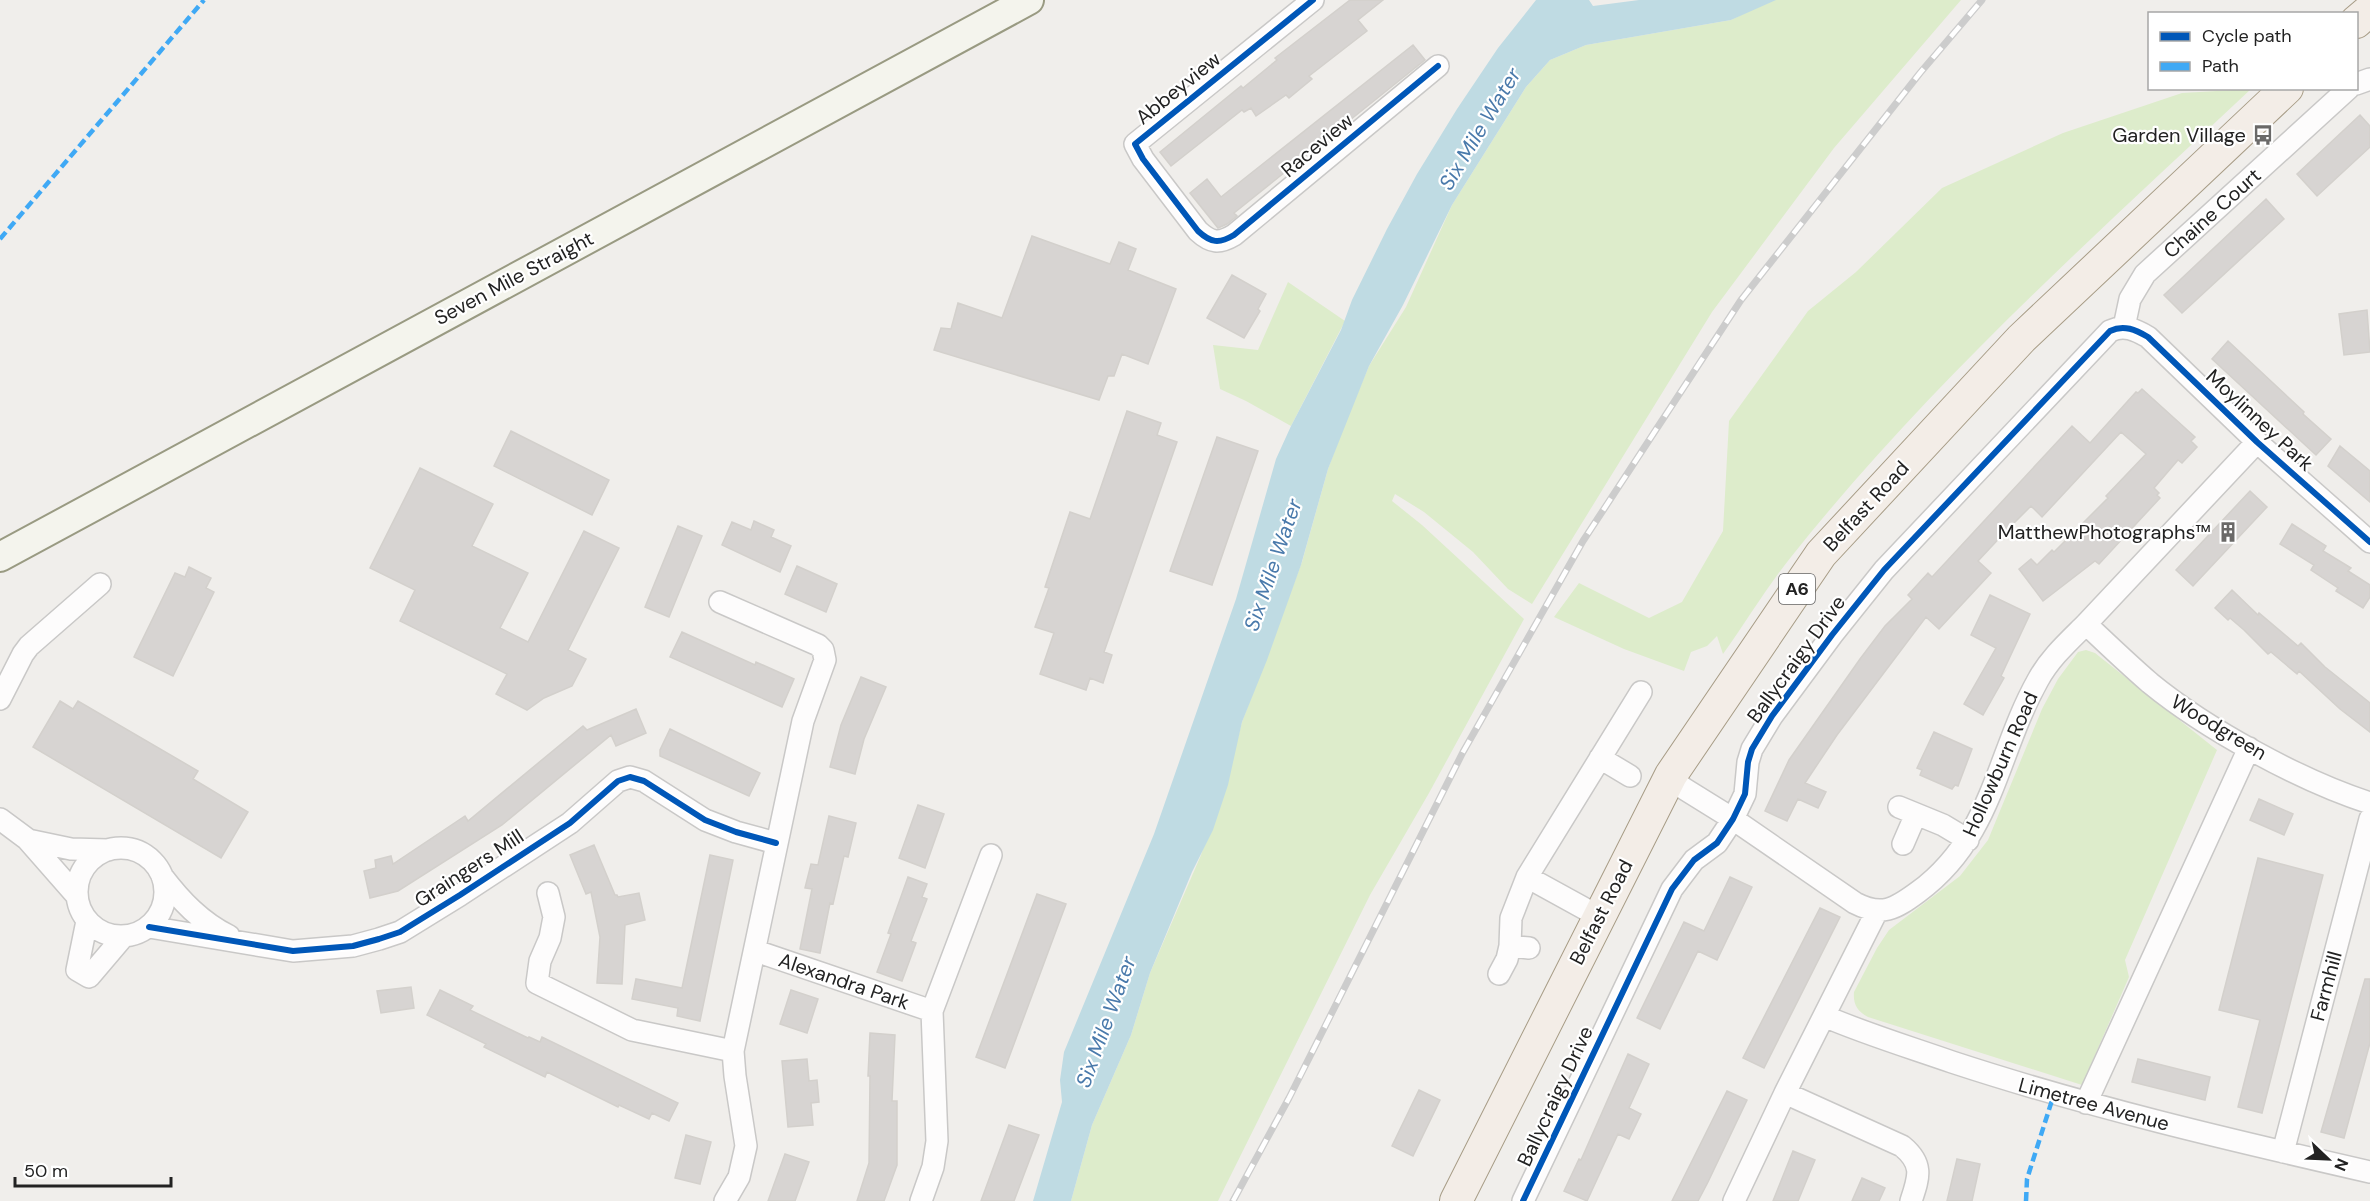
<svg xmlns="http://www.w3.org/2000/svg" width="2370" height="1201" viewBox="0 0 2370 1201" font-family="'DM Sans',sans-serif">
	<rect width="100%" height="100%" fill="#f0eeeb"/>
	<!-- grass -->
	<path fill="#ddeccb" d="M1771 0H1961L1834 148 1712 312 1532 604 1508 589 1473 552 1424 512 1395 494 1392 501 1422 525 1524 619 1429 793 1370 895 1218 1201H1071L1092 1125 1131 1035 1150 973 1201 855 1233 757 1242 722 1302 562 1328 469 1345 423 1369 366 1406 307 1452 205 1526 87 1550 60 1586 45 1731 20Z
		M2251 89C2091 239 1927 386 1791 557 1766 588 1746 622 1723 654L1717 636 1707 646 1691 652 1684 671 1624 649 1554 617 1579 583 1649 618 1682 602 1723 531 1729 421 1808 311 1856 272 1942 188 2063 133 2182 93Z
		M1288 282 1345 321 1291 426 1246 401 1220 389 1213 345 1258 350Z
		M2086 650 2095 653 2217 750 2125 960 2129 977 2082 1085 1868 1017C1857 1011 1853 1004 1854 992L1877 948 1889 930 1960 876 1988 840 2042 709 2058 679 2078 652Z"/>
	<!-- water -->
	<path fill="#bfdbe3" d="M1536 0H1589L1593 6 1639 0H1776L1731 20 1586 45 1550 60 1526 87 1452 205 1403 305 1369 366 1328 469 1301 565 1267 660 1242 722 1228 785 1213 830 1192 872 1150 973 1131 1035 1092 1125 1071 1201H1033L1062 1102 1060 1080 1064 1052 1154 834 1236 599 1276 459 1291 426 1341 330 1352 300 1387 229 1417 174 1457 109 1498 48Z"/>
	<!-- building -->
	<path fill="#d7d4d2" stroke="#d3d0cc" stroke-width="1.5" d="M1350 0H1383L1358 20 1367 31 1309 76 1312 79 1289 98 1286 95 1256 116 1251 108 1244 112 1242 110 1171 166 1160 152 1241 86 1243 88 1277 60 1275 58Z
		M1413 45 1425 60 1234 213 1237 216 1227 224 1218 228 1190 193 1207 179 1221 197Z
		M2360 115 2370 126V147L2317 196 2297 174Z
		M2266 199 2284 219 2182 313 2164 295Z
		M1032 236 1110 264 1119 242 1136 249 1128 270 1176 289 1148 364 1122 354 1114 376H1108L1099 400 934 350 941 328 951 329 958 303 1002 318Z
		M1232 275 1266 294 1258 309 1260 311 1244 338 1207 318Z
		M2367 310 2370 352 2344 355 2339 314Z
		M2228 341 2304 412 2303 414 2331 439 2316 455 2212 359Z
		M2142 389 2195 437 2191 441 2197 447 2182 463 2178 460 2154 488 2159 493 2157 495 2160 498 2099 564 2095 561 2043 601 2019 569 2031 559 2037 565 2052 550 2054 552 2108 498 2106 496 2146 454 2121 432 2042 517 2031 506 2006 531 1978 561 1991 573 1939 629 1926 617 1837 735 1805 783 1826 792 1818 808 1798 799 1787 821 1765 811 1789 760 1860 659 1885 626 1912 599 1908 595 1928 573 1932 577 1946 562 2072 426 2090 443 2136 392 2138 393Z
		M1127 411 1161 423 1157 435 1177 442 1104 652 1112 655 1103 683 1090 678 1086 690 1040 674 1054 633 1035 627 1049 588 1045 587 1070 512 1090 519Z
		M511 431 609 480 592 515 494 466Z
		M1217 437 1258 451 1212 585 1170 571Z
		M2340 446 2370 471V502L2328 466Z
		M420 468 493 504 472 546 528 573 500 628 528 642 584 531 619 548 568 650 586 659 572 686 544 698 527 710 496 694 507 674 400 621 415 590 370 568Z
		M2250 491 2267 507 2193 586 2176 570Z
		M754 521 774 530 771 537 791 546 780 572 722 545 732 522 751 530Z
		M2292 524 2326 546 2323 551 2351 568 2348 571 2370 585V597L2363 608 2336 591 2338 588 2311 570 2314 565 2280 544Z
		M678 526 702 536 669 617 645 607Z
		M797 566 837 584 826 612 785 594Z
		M189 567 211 578 206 588 214 592 173 676 134 657 175 573 185 577Z
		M2232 590 2258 615 2259 613 2298 646 2301 643 2325 667 2370 703V732L2340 709 2299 671 2297 674 2271 652 2268 654 2244 630 2230 618 2228 620 2215 608Z
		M1990 595 2030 614 2001 676 2004 678 1983 715 1964 704 1996 648 1971 635Z
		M682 632 755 665 756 662 794 679 782 707 670 657Z
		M861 677 886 687 864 739 855 774 830 767 841 725Z
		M60 701 73 709 78 701 198 771 193 779 248 812 221 858 33 747Z
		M636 709 646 733 616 746 611 735 502 825 398 891 370 898 364 871 376 868 375 860 391 856 393 864 465 816 468 821 583 726 587 730Z
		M670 729 760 773 749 796 660 756V750Z
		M1934 732 1972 749 1958 786 1955 785 1952 789 1920 775 1922 770 1917 768Z
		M2259 799 2293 814 2284 835 2250 820Z
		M918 805 944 814 925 868 899 858Z
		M829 816 856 823 848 857 844 856 833 904 830 903 820 953 800 949 812 889 805 888 811 864 818 865Z
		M594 845 615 895H617L618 897 639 893 645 920 625 925 622 984 597 983 600 937 591 892 586 894 570 855Z
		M710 855 733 860 700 1021 677 1016 678 1008 632 999 636 979 682 988Z
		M2258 858 2323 875 2262 1113 2238 1107 2260 1020 2219 1010Z
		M908 877 927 884 922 897 927 899 911 941 916 943 902 981 877 972 891 934 888 933Z
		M1730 877 1752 887 1717 960 1698 951 1660 1029 1637 1018 1684 922 1704 931Z
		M1037 894 1066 904 1005 1068 976 1057Z
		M1820 908 1840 917 1764 1068 1743 1058Z
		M2365 979H2370V1043L2344 1138 2321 1132Z
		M411 987 414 1008 381 1013 377 991Z
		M440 990 473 1006 470 1010 528 1038 529 1037 540 1042 542 1037 678 1103 669 1121 652 1113 649 1119 619 1105 618 1107 547 1072 545 1077 484 1047 486 1044 427 1015Z
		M791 990 818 999 807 1033 780 1024Z
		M870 1033 895 1035 892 1101H897V1165L884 1201H857L869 1163 870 1076H868Z
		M1628 1054 1649 1064 1629 1108 1641 1114 1629 1139 1618 1134 1587 1201 1564 1191 1579 1159 1581 1160Z
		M807 1059 809 1081 817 1080 819 1102 811 1103 813 1125 788 1127 782 1061Z
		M2138 1059 2210 1077 2205 1100 2132 1082Z
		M1419 1090 1440 1100 1413 1156 1392 1146Z
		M1727 1091 1747 1100 1708 1182 1698 1201H1672Z
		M1009 1125 1039 1135 1014 1201H981Z
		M686 1135 711 1142 700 1184 675 1178Z
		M1793 1151 1815 1160 1798 1201H1773Z
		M785 1154 809 1162 795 1201H768Z
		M1957 1159 1980 1164 1972 1201H1947Z
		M1862 1178 1885 1188 1879 1201H1852Z"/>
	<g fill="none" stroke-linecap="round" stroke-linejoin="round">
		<!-- street casing -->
		<g stroke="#c9c8c7" stroke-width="24">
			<path id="street" d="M1313 0 1135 144 1143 159 1198 231C1211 243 1219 244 1234 235L1438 66
				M2356 84 2370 79
				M2124 327 2130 299 2145 274 2349 88
				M720 602 818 645 823 650 825 660 803 721 733 1051 735 1076 746 1146 739 1177 725 1201
				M2086 624C2107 644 2128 664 2150 683 2206 729 2301 781 2370 803
				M0 699 23 654 29 646 100 584
				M1600 758 1630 776
				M1671 775 1683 788 1733 819 1855 903C1882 917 1895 909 1918 892 1993 837 1996 755 2038 680 2050 658 2068 642 2086 624L2257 442
				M1899 807 1943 825 1968 840
				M0 819 27 839 77 896
				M28 840 71 849 108 850
				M1903 844 1916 814
				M77 892a44 44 0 1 1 88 0a44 44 0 1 1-88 0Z
				M162 876C181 901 201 922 229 936
				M1527 877 1598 916
				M548 893 554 917 550 938 540 961 537 983 632 1030 733 1051
				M87 921 77 970 89 977 123 937
				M149 927 293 951 353 946 379 939 400 932 460 895 570 823 618 781 630 777 644 781 705 820 736 832 776 843
				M1510 946 1529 948
				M756 951 932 1011
				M1499 974 1507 959 1510 946 1511 918 1527 877 1641 692
				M1824 1016C1866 1034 1909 1047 1952 1062 2089 1107 2230 1140 2370 1172
				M1785 1093 1902 1146C1924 1164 1919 1177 1911 1201
				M2086 1103 2249 748
				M2283 1152 2370 819
				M921 1201 933 1167 937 1141 932 1011 991 855
				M1523 1201 1672 889 1694 860 1717 843 1733 819 1745 794 1748 762 1752 749 1772 716 1832 635 1884 570 2110 331C2124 324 2136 330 2148 337L2257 442 2370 542
				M1734 1201 1785 1093 1877 911"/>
		</g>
		<!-- secondary casing -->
		<g stroke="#999a82" stroke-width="32">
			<path id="secondary" d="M0 557 1029 0"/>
		</g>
		<!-- primary casing -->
		<g stroke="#a79c86" stroke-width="34">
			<path id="primary" d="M2356 22 2370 10
				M1456 1201 1671 775 1821 554 2021 339 2287 88"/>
		</g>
		<!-- street -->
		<use href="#street" stroke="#fdfcfc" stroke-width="21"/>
		<!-- secondary -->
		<use href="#secondary" stroke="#f4f4ed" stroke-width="28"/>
		<!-- primary -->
		<use href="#primary" stroke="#f3ede7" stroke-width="32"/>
		<!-- rail casing -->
		<g stroke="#ccc" stroke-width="7">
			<path id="rail" d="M1233 1201 1289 1098 1463 752 1583 541 1741 300 1920 73 1982 0"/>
		</g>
		<!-- rail -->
		<use href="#rail" stroke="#fff" stroke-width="4.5" stroke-dasharray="14" stroke-linecap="butt"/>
		<!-- quiet -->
		<path stroke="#3fa9f5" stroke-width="4.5" stroke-dasharray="9 4.5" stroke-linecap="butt" d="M0 239 204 0
			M2026 1201 2027 1179 2054 1094"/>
		<!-- cycleway casing -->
		<g stroke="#fff" stroke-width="10">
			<path id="cycleway" d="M1313 0 1135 144 1143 159 1198 231C1211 243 1219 244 1234 235L1438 66
				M149 927 293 951 353 946 379 939 400 932 460 895 570 823 618 781 630 777 644 781 705 820 736 832 776 843
				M1523 1201 1672 889 1694 860 1717 843 1733 819 1745 794 1748 762 1752 749 1772 716 1832 635 1884 570 2110 331C2124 324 2136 330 2148 337L2257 442 2370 542"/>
		</g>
		<!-- cycleway -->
		<use href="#cycleway" stroke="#0057b8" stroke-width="6"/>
	</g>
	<!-- icons -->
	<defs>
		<g id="bus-bare" transform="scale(1.62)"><path d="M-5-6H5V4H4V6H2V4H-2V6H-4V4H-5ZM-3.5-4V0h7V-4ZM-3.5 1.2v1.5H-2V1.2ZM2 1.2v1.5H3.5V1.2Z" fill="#6a6968" stroke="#fff" stroke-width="2.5" paint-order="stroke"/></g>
		<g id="building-bare" transform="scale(1.62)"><path d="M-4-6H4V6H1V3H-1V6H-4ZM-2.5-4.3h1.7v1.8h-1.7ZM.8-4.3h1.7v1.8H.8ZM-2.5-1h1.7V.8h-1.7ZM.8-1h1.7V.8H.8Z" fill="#6a6968" stroke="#fff" stroke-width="2.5" paint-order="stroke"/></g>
	</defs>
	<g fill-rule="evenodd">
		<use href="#bus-bare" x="2263" y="135"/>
		<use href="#building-bare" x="2228" y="532"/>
	</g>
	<g text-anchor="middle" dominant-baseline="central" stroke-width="4.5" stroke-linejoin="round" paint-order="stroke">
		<!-- shield labels -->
		<rect fill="#fff" stroke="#646464" stroke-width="1.5" x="1779" y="574" width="36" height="30" rx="4.5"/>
		<g font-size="18" font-weight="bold" fill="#222">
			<text x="1797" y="589">A6</text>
		</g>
		<!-- street labels -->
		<g font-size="20" fill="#222" stroke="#fff">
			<text transform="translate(1178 88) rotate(-39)">Abbeyview</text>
			<text transform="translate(1317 145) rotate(-40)">Raceview</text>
			<text transform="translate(2212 213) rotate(-42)">Chaine Court</text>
			<text transform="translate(514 278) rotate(-28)">Seven Mile Straight</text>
			<text transform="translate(2260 420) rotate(43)">Moylinney Park</text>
			<text transform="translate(1866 506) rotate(-47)">Belfast Road</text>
			<text transform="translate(1796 659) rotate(-54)">Ballycraigy Drive</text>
			<text transform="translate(2219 727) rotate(31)">Woodgreen</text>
			<text transform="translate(2000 764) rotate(-66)">Hollowburn Road</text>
			<text transform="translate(469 868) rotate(-33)">Graingers Mill</text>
			<text transform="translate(1601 912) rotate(-63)">Belfast Road</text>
			<text transform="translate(844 981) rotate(19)">Alexandra Park</text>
			<text transform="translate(2326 986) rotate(-75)">Farmhill</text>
			<text transform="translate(1555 1096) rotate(-65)">Ballycraigy Drive</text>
			<text transform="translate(2094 1104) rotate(15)">Limetree Avenue</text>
		</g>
		<!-- poi labels -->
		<g font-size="20" fill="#222" stroke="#fff" text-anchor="end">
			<text x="2246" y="135">Garden Village</text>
			<text x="2211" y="532">MatthewPhotographs™</text>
		</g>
		<!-- water labels -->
		<g font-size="21" font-style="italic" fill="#4a7aab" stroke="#fff">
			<text transform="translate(1480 129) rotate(-59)">Six Mile Water</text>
			<text transform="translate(1273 565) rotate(-71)">Six Mile Water</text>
			<text transform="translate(1106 1022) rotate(-70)">Six Mile Water</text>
		</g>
	</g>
	<!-- legend -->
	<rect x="2148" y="12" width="210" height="78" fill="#ffffff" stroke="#a7a7a7" stroke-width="1.5"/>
	<rect x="2160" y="32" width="30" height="9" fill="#0057b8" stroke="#a7a7a7" stroke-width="1.5"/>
	<text x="2202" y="42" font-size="18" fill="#222222">Cycle path</text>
	<rect x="2160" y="62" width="30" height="9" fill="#3fa9f5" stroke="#a7a7a7" stroke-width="1.5"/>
	<text x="2202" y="72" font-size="18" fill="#222222">Path</text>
	<!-- north arrow -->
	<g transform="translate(2328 1159) rotate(113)" stroke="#ffffff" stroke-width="4.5" paint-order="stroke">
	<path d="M0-4.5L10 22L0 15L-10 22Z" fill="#222222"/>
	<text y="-9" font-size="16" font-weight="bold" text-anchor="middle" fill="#222222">N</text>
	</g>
	<!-- scale -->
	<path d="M15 1177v9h156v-9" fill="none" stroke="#222222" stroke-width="3"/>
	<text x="24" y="1177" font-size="18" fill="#222222" stroke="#ffffff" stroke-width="4.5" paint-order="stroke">50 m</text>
</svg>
